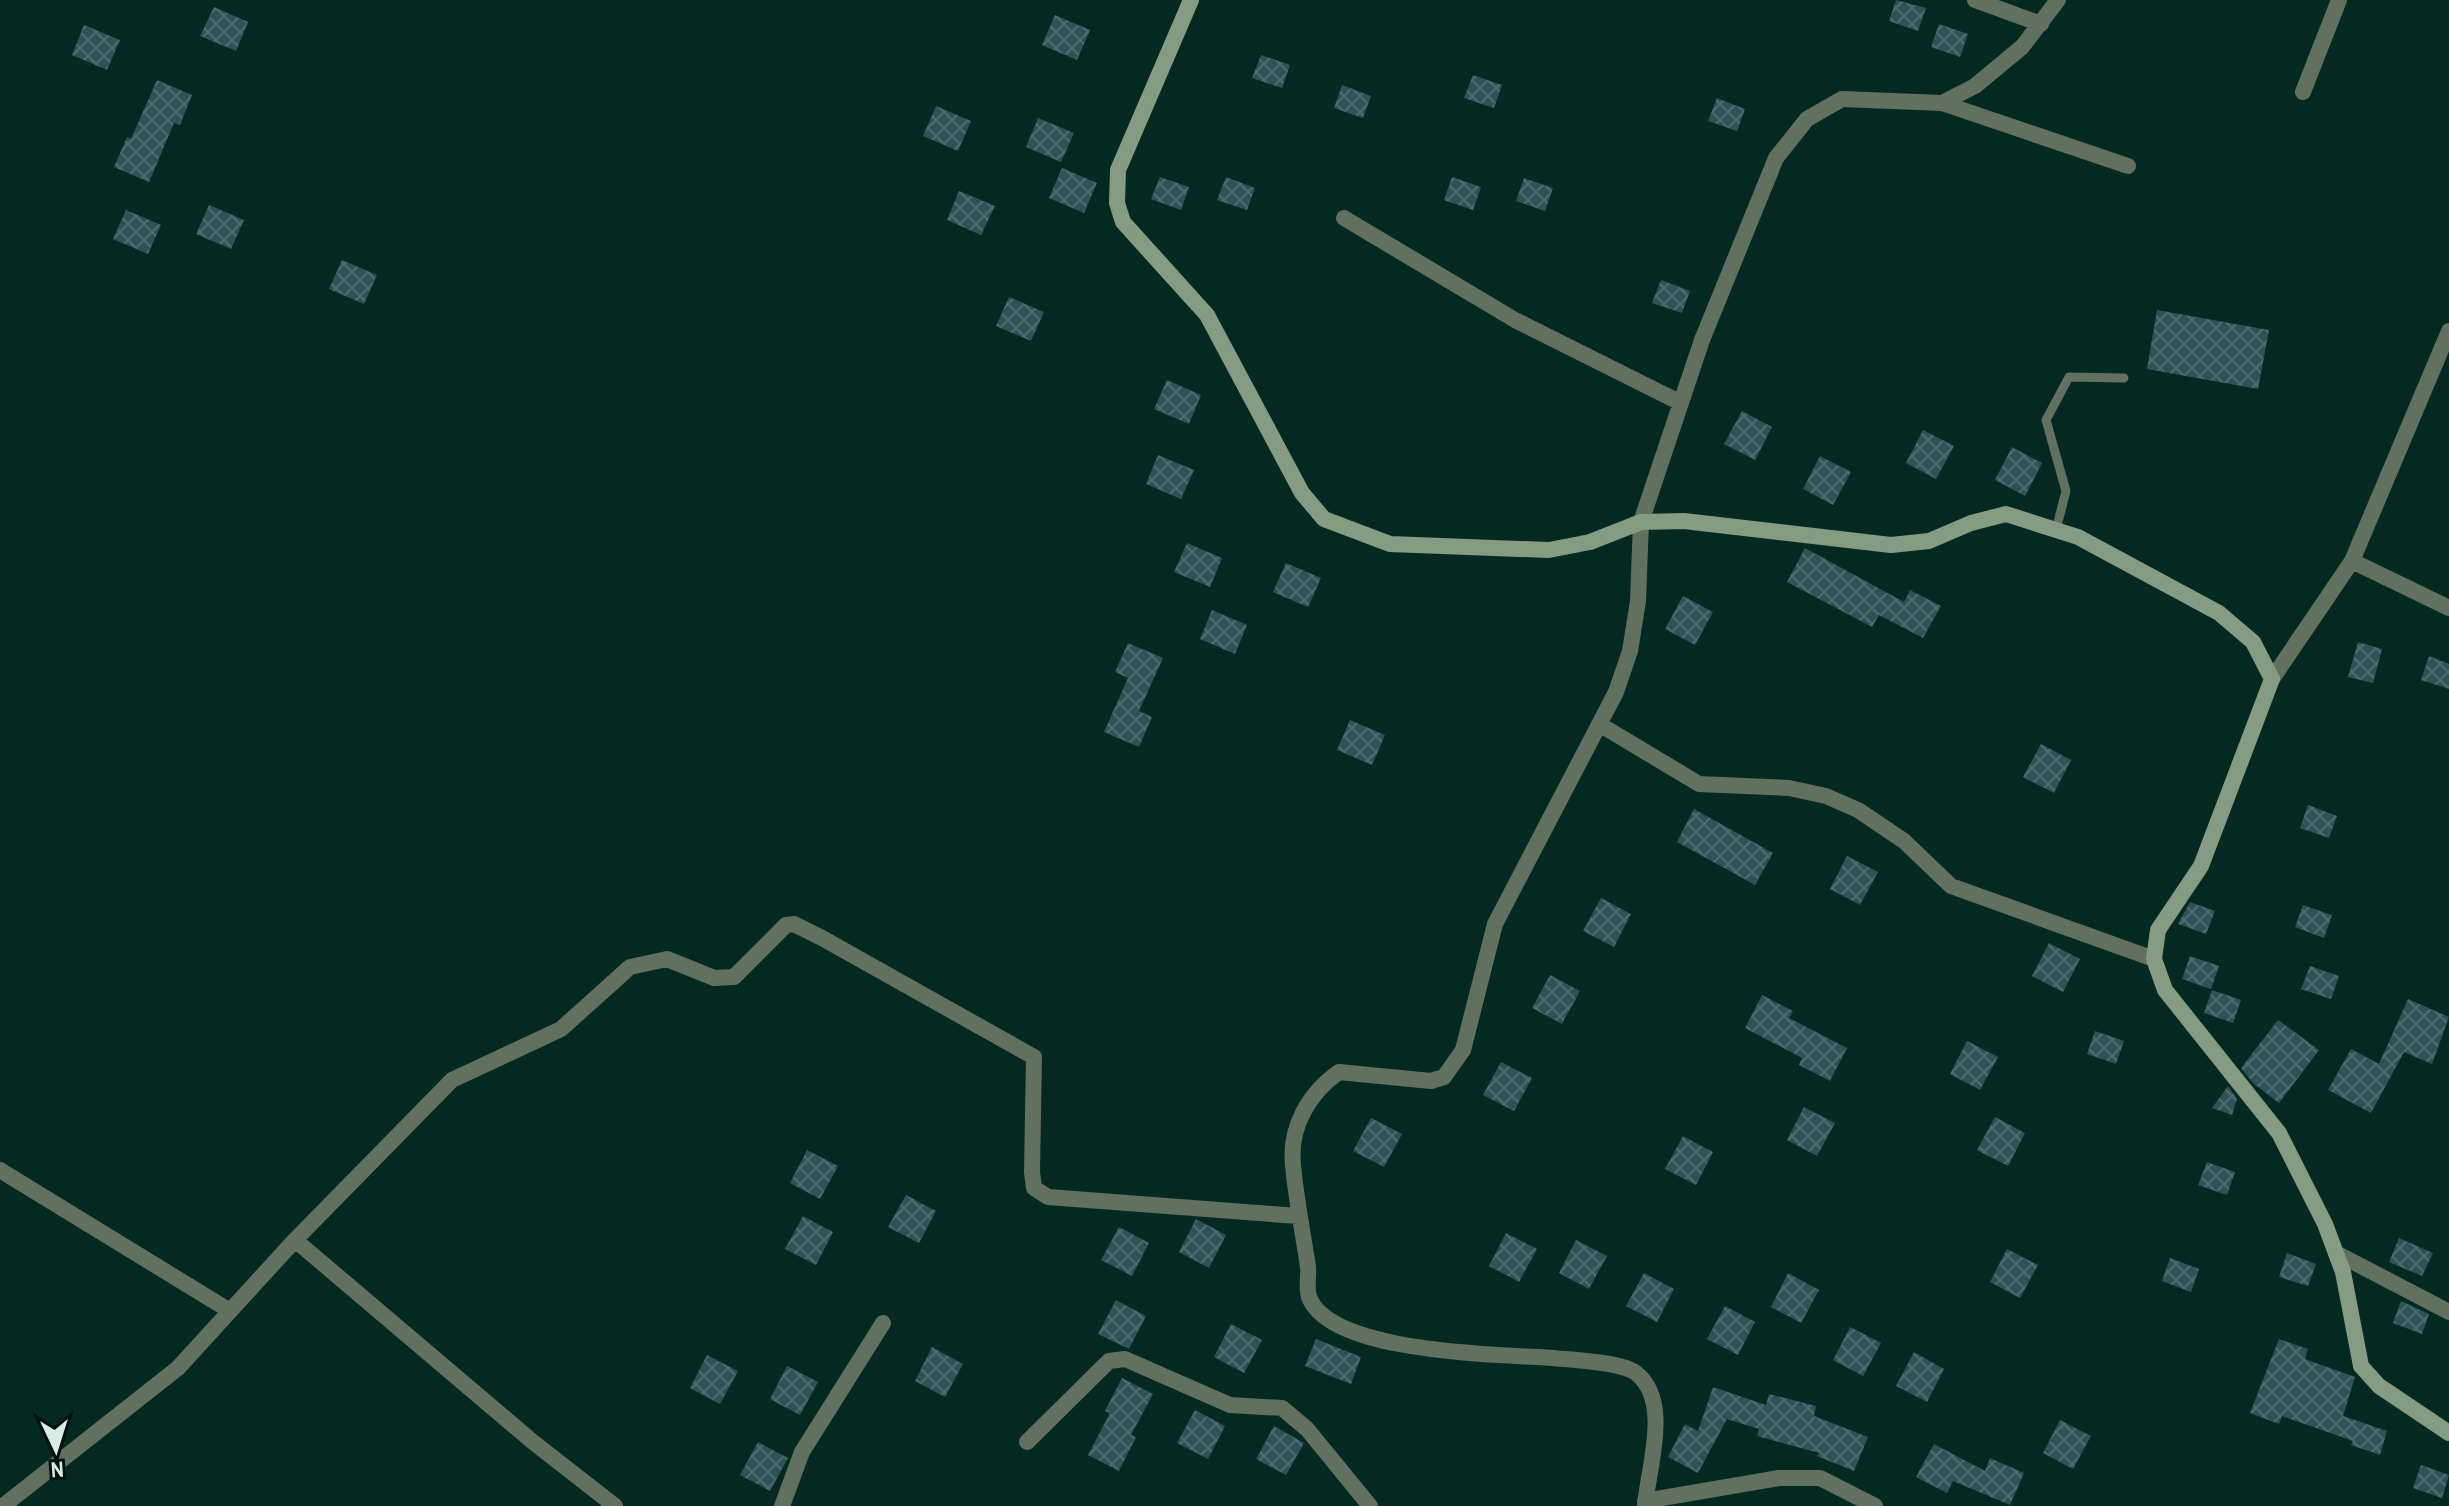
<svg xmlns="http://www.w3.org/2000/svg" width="2449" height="1506" viewBox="0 0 2449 1506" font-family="'Archivo Narrow',sans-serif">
	<defs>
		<pattern id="building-cross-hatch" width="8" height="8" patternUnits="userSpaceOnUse" patternTransform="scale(2)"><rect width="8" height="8" fill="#2d5358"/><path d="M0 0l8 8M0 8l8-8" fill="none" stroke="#4b6c70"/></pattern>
	</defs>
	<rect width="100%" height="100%" fill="#042921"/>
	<!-- building -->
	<path fill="url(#building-cross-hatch)" d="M1896 0 1926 8 1918 31 1889 21Z
		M214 7 248 22 236 51 200 36Z
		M1055 15 1090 30 1077 60 1042 45Z
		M1939 24 1968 34 1960 57 1931 47Z
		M84 25 120 40 107 70 72 55Z
		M1261 55 1290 65 1282 88 1252 78Z
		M1473 75 1502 85 1494 108 1464 98Z
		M157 80 192 95 180 125 174 123 149 182 114 167 127 137 131 139Z
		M1342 85 1371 96 1363 118 1334 108Z
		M1717 98 1745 109 1737 131 1708 121Z
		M936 106 971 121 958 151 923 136Z
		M1038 118 1074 133 1061 162 1026 147Z
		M1062 168 1097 183 1084 213 1049 198Z
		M1160 177 1189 187 1181 210 1151 199Z
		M1226 177 1255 188 1247 210 1217 200Z
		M1452 177 1481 187 1473 210 1444 200Z
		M1524 178 1553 188 1545 211 1516 201Z
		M959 191 995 206 981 235 947 220Z
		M209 205 244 220 231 249 196 234Z
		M126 210 161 225 148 254 113 239Z
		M342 260 377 275 364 304 329 289Z
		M1661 280 1690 291 1682 313 1652 303Z
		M1009 297 1044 312 1031 341 996 326Z
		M2157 310 2269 330 2258 389 2147 369Z
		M1167 380 1201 395 1189 424 1154 409Z
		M1742 411 1772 427 1755 460 1724 444Z
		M1923 430 1954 446 1936 479 1906 463Z
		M2012 447 2042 463 2025 496 1995 480Z
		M1158 455 1194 470 1181 499 1146 484Z
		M1820 456 1851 472 1833 505 1803 489Z
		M1187 543 1222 558 1210 587 1174 572Z
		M1805 548 1904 602 1910 590 1941 606 1923 638 1879 615 1872 627 1787 582Z
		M1286 563 1321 578 1308 607 1273 592Z
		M1683 596 1713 612 1695 645 1665 629Z
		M1212 610 1247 625 1235 654 1200 639Z
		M2358 642 2382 649 2373 683 2348 677Z
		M1128 643 1163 658 1139 711 1152 717 1139 747 1104 732 1128 678 1115 672Z
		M2429 656 2449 664V689L2421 680Z
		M1350 720 1385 735 1372 765 1337 750Z
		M2041 744 2071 760 2054 793 2023 777Z
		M2308 805 2337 816 2329 838 2300 828Z
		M1694 809 1773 853 1755 885 1677 842Z
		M1847 856 1878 872 1860 905 1830 889Z
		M1601 898 1631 914 1614 947 1583 931Z
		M2190 902 2215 911 2206 934 2178 924Z
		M2303 905 2332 915 2324 938 2295 927Z
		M2049 943 2080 959 2063 992 2032 976Z
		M2190 956 2219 966 2211 989 2182 979Z
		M2310 966 2339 976 2331 999 2301 989Z
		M1550 975 1580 991 1562 1024 1532 1008Z
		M2212 990 2241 1000 2233 1023 2204 1013Z
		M1762 995 1793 1011 1789 1018 1847 1048 1830 1081 1799 1065 1802 1058 1745 1028Z
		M2408 999 2449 1017 2432 1064 2404 1052 2371 1113 2328 1090 2351 1049 2379 1064Z
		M2278 1020 2319 1050 2279 1103 2253 1083 2241 1068Z
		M2095 1031 2124 1041 2116 1064 2087 1054Z
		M1967 1041 1998 1057 1980 1090 1950 1074Z
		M1501 1062 1532 1078 1514 1111 1483 1095Z
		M2228 1086 2237 1099 2232 1115 2212 1108Z
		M1804 1107 1835 1123 1817 1156 1787 1140Z
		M1995 1117 2025 1133 2008 1166 1977 1150Z
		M1371 1118 1402 1134 1384 1167 1353 1151Z
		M1683 1136 1713 1152 1696 1185 1665 1169Z
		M807 1150 838 1166 820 1199 790 1183Z
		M2207 1162 2235 1172 2227 1195 2198 1185Z
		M906 1195 936 1211 919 1243 888 1227Z
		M803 1216 833 1232 816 1265 785 1249Z
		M1196 1219 1226 1235 1209 1268 1179 1252Z
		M1119 1227 1149 1243 1132 1276 1101 1260Z
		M1506 1233 1537 1249 1519 1282 1489 1266Z
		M2399 1238 2433 1253 2422 1276 2389 1262Z
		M1576 1240 1607 1256 1589 1289 1559 1273Z
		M2007 1249 2038 1265 2020 1298 1990 1282Z
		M2287 1253 2316 1264 2308 1286 2279 1277Z
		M2170 1258 2199 1269 2191 1292 2162 1281Z
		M1644 1273 1674 1289 1657 1322 1626 1306Z
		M1788 1273 1819 1290 1801 1323 1771 1307Z
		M1116 1300 1146 1316 1129 1349 1098 1334Z
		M2401 1301 2429 1314 2422 1334 2393 1323Z
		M1725 1306 1755 1322 1738 1355 1707 1339Z
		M1231 1324 1262 1340 1244 1373 1214 1357Z
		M1850 1327 1881 1343 1863 1376 1833 1360Z
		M1316 1339 1361 1357 1351 1384 1305 1366Z
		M2279 1339 2308 1349 2305 1359 2355 1377 2343 1416 2387 1431 2380 1455 2351 1445 2353 1441 2282 1416 2279 1424 2250 1413Z
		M932 1347 963 1364 945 1397 915 1381Z
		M1914 1352 1944 1369 1927 1402 1896 1386Z
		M707 1355 738 1371 720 1404 690 1388Z
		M787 1366 818 1382 800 1415 770 1399Z
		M1122 1378 1153 1394 1131 1435 1136 1437 1119 1471 1088 1455 1110 1413 1105 1411Z
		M1713 1387 1766 1405 1769 1394 1816 1406 1814 1416 1868 1437 1854 1471 1817 1456 1819 1453 1757 1436 1759 1429 1727 1419 1698 1473 1668 1457 1685 1424 1698 1431Z
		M1195 1410 1225 1426 1208 1459 1177 1443Z
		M2060 1420 2091 1436 2073 1469 2043 1453Z
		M1274 1426 1304 1443 1286 1475 1256 1459Z
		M758 1442 788 1458 770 1491 740 1475Z
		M1934 1444 1985 1471 1990 1458 2024 1473 2010 1505 1953 1481 1947 1493 1916 1477Z
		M2421 1465 2449 1475 2442 1498 2413 1488Z"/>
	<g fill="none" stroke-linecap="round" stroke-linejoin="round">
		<!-- lane -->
		<path stroke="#627060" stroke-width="9" d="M2056 530 2066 491 2046 420 2069 377 2124 378"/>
		<!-- street -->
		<path stroke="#627060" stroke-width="16" d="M1975 0 2041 24
			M2303 92 2339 0
			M1942 103 2128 166
			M1344 218 1515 320 1681 403
			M2352 561 2449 608
			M2272 679 2352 561 2449 331
			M1599 724 1699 784 1789 788 1826 796 1858 810 1904 841 1951 886 2154 959
			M0 1170 230 1311
			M295 1240 533 1442 615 1506
			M2336 1253 2449 1312
			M1027 1442 1109 1361 1125 1359 1230 1405 1282 1408 1307 1429 1370 1506
			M1645 1501 1779 1478H1820L1875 1506
			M3 1506 178 1368 295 1240 452 1080 561 1029 630 967 667 959 714 978 734 977 786 925 794 924 822 938 1034 1057 1032 1172 1034 1188 1048 1197 1298 1216
			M782 1506 802 1452 883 1323
			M1645 1506C1648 1468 1672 1401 1636 1373 1622 1362 1573 1360 1553 1358 1499 1354 1331 1354 1309 1297 1306 1288 1309 1276 1308 1267 1303 1233 1296 1199 1293 1165 1289 1127 1309 1093 1339 1072L1431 1081 1444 1077 1463 1050 1495 924 1616 692 1630 651 1638 601 1641 522 1702 340 1776 158 1807 119 1842 99 1942 103 1975 86 2022 47 2058 0"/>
		<!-- secondary -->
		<path stroke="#859c83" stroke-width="16" d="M1191 0 1118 170 1117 203 1123 222 1207 315 1302 493 1324 519 1390 544 1549 550 1590 542 1641 522 1684 521 1891 545 1929 541 1971 523 2006 514 2078 537 2219 613 2253 642 2272 679 2201 866 2158 930 2154 959 2165 990 2279 1133 2325 1224 2343 1272 2361 1366 2379 1386 2449 1433"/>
	</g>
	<!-- north arrow -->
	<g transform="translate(56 1450) rotate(176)" stroke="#030f0b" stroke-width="6" paint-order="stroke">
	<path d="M0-6L14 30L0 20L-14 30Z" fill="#d8ece6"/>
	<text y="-12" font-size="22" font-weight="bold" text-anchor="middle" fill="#d8ece6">N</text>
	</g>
</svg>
